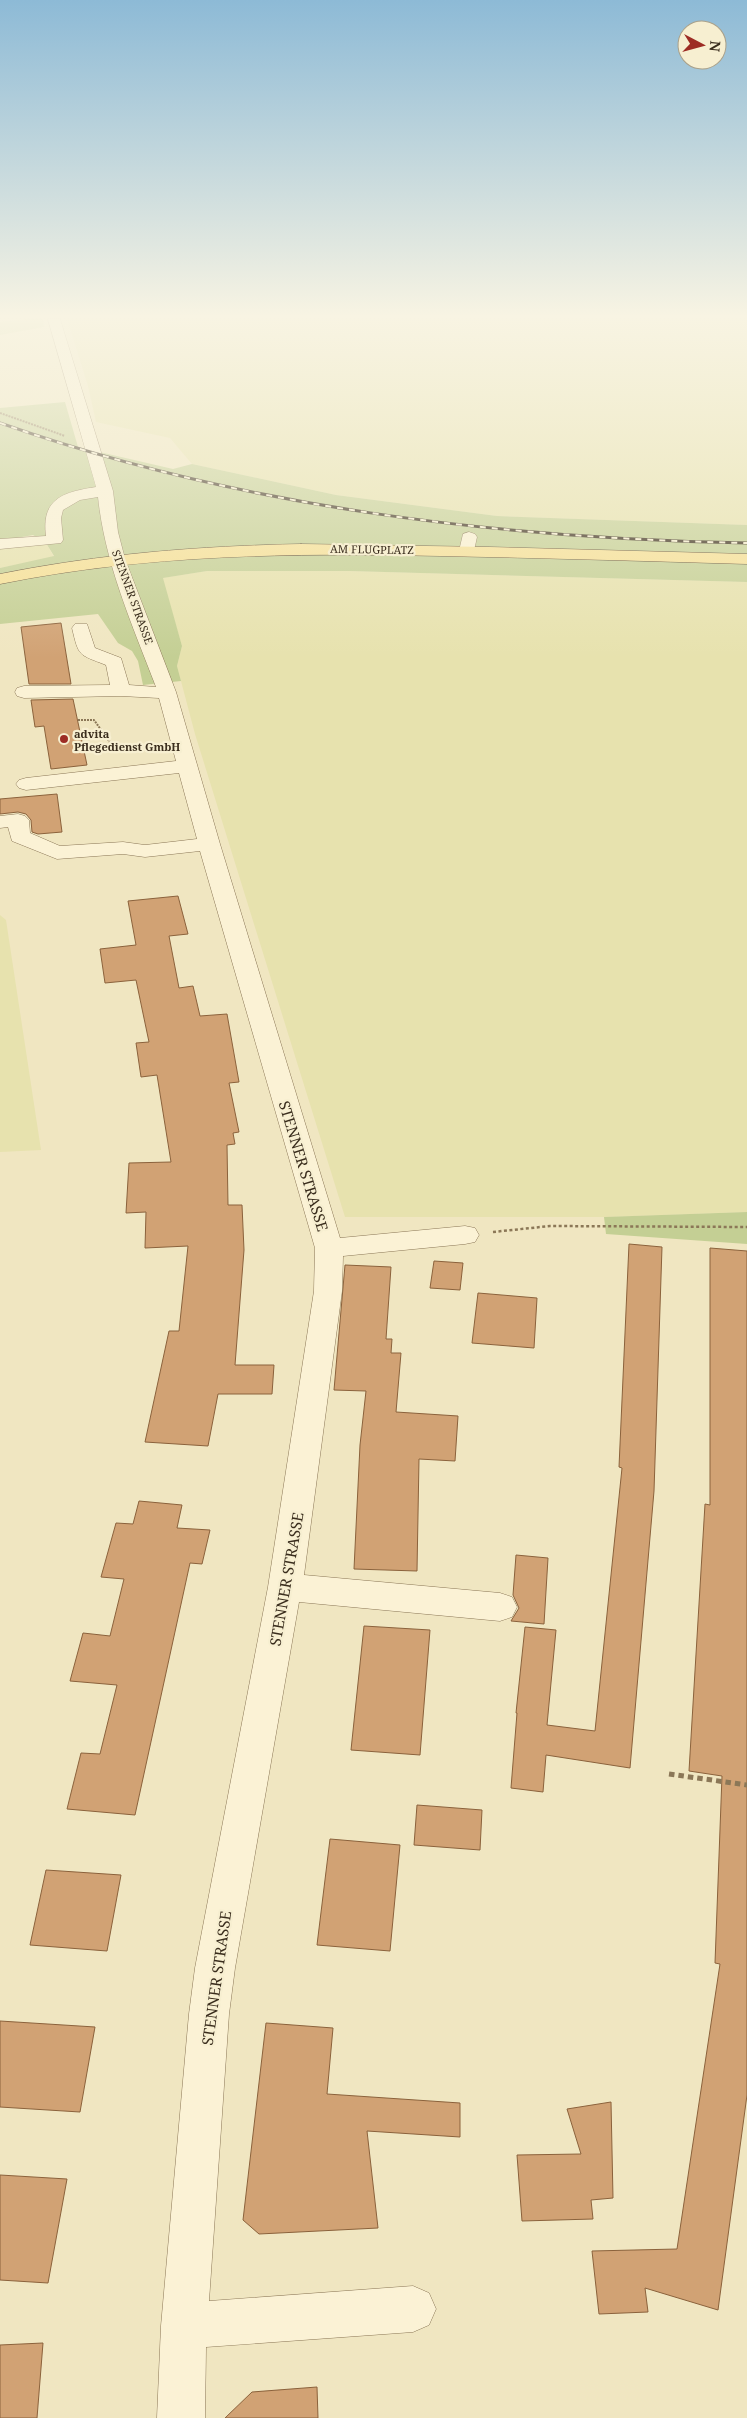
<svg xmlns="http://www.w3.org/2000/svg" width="747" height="2418" viewBox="0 0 747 2418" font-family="'Noto Serif',serif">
	<rect width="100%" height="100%" fill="#f0e6c1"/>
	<!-- farmland -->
	<path fill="#e7e2ae" d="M67 319H747V525L497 516 336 495 192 464 170 438 96 422 88 386Z
		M46 543 54 557 0 568V546Z
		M207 571H349L747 582V1212L604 1217H345L195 734 177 666 182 646 162 578Z
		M0 915 6 920 41 1150 0 1152Z"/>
	<!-- green -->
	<path fill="#c4cf94" d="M27 319H43L44 327 0 335V322Z
		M65 402 78 447 173 469 192 464 336 495 497 516 747 525V582L349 571H207L163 578 182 646 177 666 181 681 143 685 138 661 132 651 118 643 98 614 0 624V568L54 556 46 543 33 535 0 541V408Z
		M747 1212V1244L606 1234 604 1217Z"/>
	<!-- building -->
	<path fill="#d1a274" stroke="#8b623c" d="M61 623 71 684H29L21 627Z
		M73 699 87 765 51 769 44 726 35 727 31 700Z
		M57 794 62 832 38 834 32 832 31 820 26 814 18 812 0 814V799Z
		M178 896 188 934 169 936 179 988 193 986 200 1016 227 1014 239 1082 229 1083 239 1132 233 1133 235 1144 227 1145 228 1205H242L244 1250 235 1365H274L272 1394H218L208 1446 145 1442 169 1331H179L188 1246 145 1248 146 1212 126 1213 129 1163 171 1162 157 1075 141 1077 136 1043 149 1042 136 980 105 983 100 949 136 945 128 901Z
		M629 1244 662 1247 654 1491 630 1768 546 1755 543 1792 511 1788 517 1713H516L525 1627 556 1630 547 1725 595 1731 622 1468 619 1467Z
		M710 1248 747 1251V2095L718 2310 645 2288 648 2312 599 2314 592 2251 677 2249 720 1964 715 1963 722 1776 689 1771 705 1504 710 1505Z
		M434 1261 463 1263 460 1290 430 1288Z
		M345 1265 391 1267 386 1339H392L391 1353H401L396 1412 458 1416 455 1461 419 1459 417 1571 354 1569 360 1445 366 1391 334 1390Z
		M478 1293 537 1298 534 1348 472 1343Z
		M139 1501 182 1505 177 1528 210 1530 202 1564 190 1563 135 1815 67 1809 81 1753 100 1754 117 1685 70 1681 83 1633 110 1636 124 1579 101 1577 116 1523 133 1524Z
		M516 1555 548 1558 544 1624 511 1621 519 1608 513 1595Z
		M364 1626 430 1630 420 1755 351 1750Z
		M417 1805 482 1810 480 1850 414 1845Z
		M330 1839 400 1845 390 1951 317 1945Z
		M46 1870 121 1875 107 1951 30 1945Z
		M0 2021 95 2027 80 2112 0 2107Z
		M266 2023 333 2028 327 2094 460 2103V2137L367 2131 378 2228 259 2234 243 2220Z
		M611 2102 613 2198 591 2200 593 2219 522 2221 517 2155 581 2154 567 2109Z
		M0 2175 67 2179 48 2283 0 2280Z
		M43 2343 37 2418H0V2345Z
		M317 2387 318 2418H225L252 2392Z"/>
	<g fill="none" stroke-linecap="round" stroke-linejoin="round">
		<!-- minor casing -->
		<g stroke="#8b7757" stroke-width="1">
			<path id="minor" d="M48 319H60L113 491 118 532 125 559 176 692 220 844 340 1238 465 1226 475 1228 479 1235 475 1242 465 1244 343 1256 342 1291 304 1575 500 1593 512 1597 517 1607 512 1617 500 1621 299 1602 235 1968 229 2014 209 2301 413 2286 429 2293 436 2309 429 2325 413 2332 206 2347 205 2418H157L161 2326 189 2014 195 1968 268 1587 314 1291 315 1248 200 851 145 857 123 854 57 859 12 841 8 827 0 828V816L18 814 25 816 29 820 30 833 60 846 123 842 145 845 197 839 179 773 26 790 19 788 16 784 19 780 26 778 176 761 159 698 121 696 24 698 17 696 15 692 17 688 24 686 110 685 106 665C78 654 79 657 72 628L75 624H87L95 648 121 658 129 685 156 687C132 624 105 564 98 497L80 500 63 510 61 518 63 540 61 543 0 549V539L46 536C41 498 64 492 96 487Z
				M469 532 475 534 477 537 473 555H461L459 551 463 534Z"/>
		</g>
		<!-- major casing -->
		<g stroke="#58442c" stroke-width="1">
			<path id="major" d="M301 544 489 547 747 554V564C645 561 543 558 441 556 291 553 147 554 0 584V574C100 554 199 546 301 544Z"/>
		</g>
		<!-- path-far2 -->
		<path stroke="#8b7757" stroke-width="2" stroke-dasharray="2 1" stroke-linecap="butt" d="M0 413 65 436
			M78 720H94L117 752"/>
		<!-- path-far1 -->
		<path stroke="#8b7757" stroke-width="2.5" stroke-dasharray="3 2.5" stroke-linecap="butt" d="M493 1232 550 1226 747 1227"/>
		<!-- path -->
		<path stroke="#8b7757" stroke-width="5" stroke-dasharray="5.5 4" stroke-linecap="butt" d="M669 1774 747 1785"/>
		<!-- minor -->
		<use href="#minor" fill="#fbf2d5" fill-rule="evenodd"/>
		<!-- major -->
		<use href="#major" fill="#f6e096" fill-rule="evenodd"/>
		<!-- rail casing -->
		<g stroke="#3a2d1d" stroke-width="3">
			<path id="rail" d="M0 423C239 507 495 538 747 543"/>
		</g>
		<!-- rail -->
		<use href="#rail" stroke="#f7efd1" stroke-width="2" stroke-dasharray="6" stroke-linecap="butt"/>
	</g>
	<!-- sky -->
	<linearGradient id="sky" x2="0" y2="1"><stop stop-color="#8dbad6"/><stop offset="0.48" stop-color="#f8f4e3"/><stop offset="1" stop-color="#f8f4e3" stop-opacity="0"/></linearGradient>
	<rect width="747" height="658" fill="url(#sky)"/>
	<!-- markers -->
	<circle fill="#9d2c24" stroke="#f7efd1" stroke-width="2" cx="64" cy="739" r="5"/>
	<g text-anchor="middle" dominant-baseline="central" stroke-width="4.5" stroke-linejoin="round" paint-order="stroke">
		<!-- far-street labels -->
		<g font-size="11" fill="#3a2d1d" stroke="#f7efd1">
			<text transform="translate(372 549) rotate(1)">AM FLUGPLATZ</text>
			<text transform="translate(133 597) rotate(70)">STENNER STRASSE</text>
		</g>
		<!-- far-poi labels -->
		<g font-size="11" font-weight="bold" fill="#3a2d1d" stroke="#f7efd1" text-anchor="start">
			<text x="74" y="733">advita<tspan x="74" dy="13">Pflegedienst GmbH</tspan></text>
		</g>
		<!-- near-street labels -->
		<g font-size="15" fill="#3a2d1d" stroke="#f7efd1">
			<text transform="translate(304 1166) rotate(73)">STENNER STRASSE</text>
			<text transform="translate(286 1579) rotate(-80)">STENNER STRASSE</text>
			<text transform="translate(216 1978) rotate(-82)">STENNER STRASSE</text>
		</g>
	</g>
	<!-- north arrow -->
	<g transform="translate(702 45) rotate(96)"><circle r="24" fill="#f7efd1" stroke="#aba189"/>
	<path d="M0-4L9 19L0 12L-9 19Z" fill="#9d2c24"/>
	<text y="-8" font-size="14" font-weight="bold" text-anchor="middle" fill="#3a2d1d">N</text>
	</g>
</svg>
